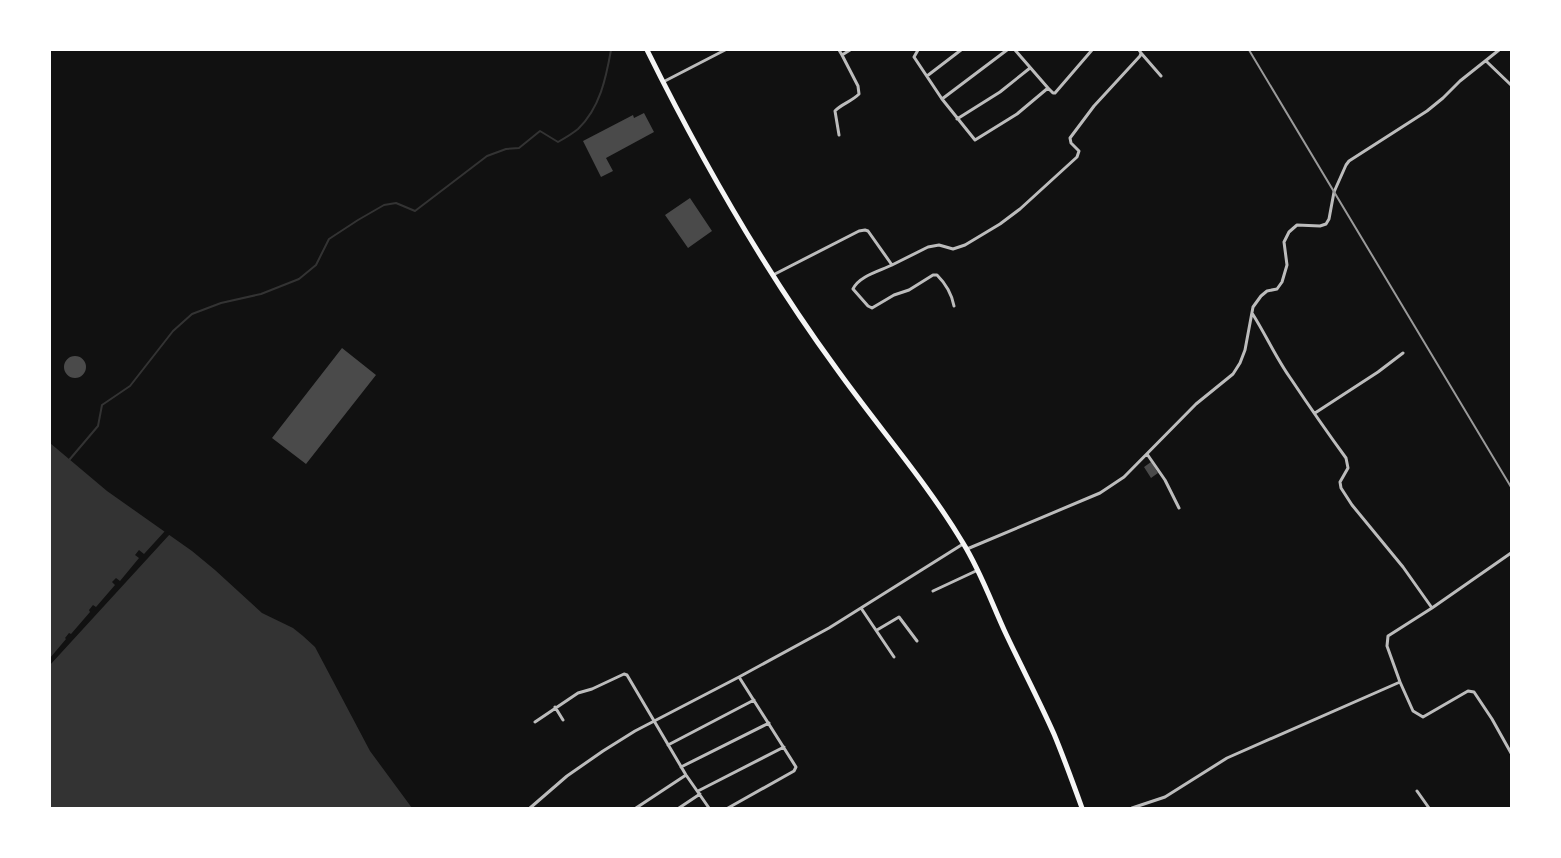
<svg xmlns="http://www.w3.org/2000/svg" width="1561" height="858" viewBox="0 0 1561 858" font-family="Helvetica,sans-serif">
	<rect width="100%" height="100%" fill="#111"/>
	<!-- water -->
	<path fill="#333" d="M50 443 107 491 192 551 215 570 262 613 293 628 303 636 315 647 370 751 412 808H50Z"/>
	<!-- pier -->
	<path fill="#111" d="M165 531 170 534 50 665V658L66 639 65 638 69 633 71 634 90 612 89 610 93 605 96 607 115 585 112 582 116 578 120 581 139 558 135 555 139 550 144 554Z"/>
	<g fill="none" stroke-linecap="round" stroke-linejoin="round">
		<!-- stream -->
		<path stroke="#333" stroke-width="2" d="M70 459 98 426 102 405 130 386 173 331 192 314 221 303 261 294 299 279 316 265 329 239 358 220 384 205 396 203 415 211 487 156 506 149 519 148 540 131 558 142C565 138 572 134 578 129 600 108 606 78 611 50"/>
	</g>
	<!-- building -->
	<path fill="#4a4a4a" d="M644 113 654 132 606 158 613 171 601 177 583 141 633 115 634 118Z
		M690 198 712 231 688 248 665 215Z
		M342 348 376 375 306 464 272 438Z
		M64 367a11 11 0 1 1 22 0a11 11 0 1 1-22 0Z
		M1151 462 1158 473 1151 478 1144 467Z"/>
	<g fill="none" stroke-linecap="round" stroke-linejoin="round">
		<!-- minor -->
		<path stroke="#bcbcbc" stroke-width="3" d="M839 50 842 55 850 50
			M918 50 914 57 942 99 975 140 1017 114 1048 88
			M1015 50 1048 88 1053 93H1055L1092 50
			M1141 53 1161 76
			M1486 61 1511 85
			M927 76 961 50
			M663 82 725 50
			M942 99 1007 50
			M957 119 1000 92 1030 68
			M839 135 835 111C841 104 851 102 859 94L858 86 842 55
			M892 265C880 271 859 276 853 289L868 306 872 308 894 295 909 290 933 275H937C945 283 952 295 954 306
			M773 275 859 231 865 230 868 231 892 265 928 247 939 245 953 249 965 245 1000 224 1020 209 1077 157 1079 151 1071 143 1070 138 1094 106 1140 56 1141 53 1139 50
			M1252 313C1266 335 1276 358 1291 379 1309 406 1327 432 1346 458L1348 468 1340 482 1341 488 1352 505 1403 567 1432 608
			M1315 413 1378 372 1403 353
			M1147 454 1165 480 1179 508
			M967 549 1100 493 1124 477 1196 404 1233 374 1240 363 1245 350 1253 307 1261 296 1267 291 1277 289 1282 282 1287 265 1284 242 1289 232 1297 225 1320 226 1326 224 1329 219 1334 192 1346 165 1349 161 1427 111 1443 98 1460 81 1499 50
			M933 591 978 570
			M861 608 894 657
			M877 630 899 617 917 641
			M1400 682 1413 711 1423 717 1468 691 1474 692 1492 719 1511 753
			M555 707 563 720
			M535 722 578 693 592 689 624 674 627 675 686 775 709 808
			M668 745 754 700
			M681 767 769 723
			M698 791 784 747
			M1417 791 1429 808
			M530 808 567 776 603 751 635 731 739 677 829 628 963 544
			M636 808 686 775
			M679 808 700 794
			M728 808 794 771 796 767 739 677
			M1132 808 1165 797 1227 758 1400 682 1387 646 1388 636 1432 608 1511 553"/>
		<!-- trunk -->
		<path stroke="#f5f5f5" stroke-width="5" d="M647 50C702 161 763 268 836 368 878 427 926 481 963 543 981 572 992 604 1006 634 1022 668 1039 700 1054 734 1064 758 1073 783 1082 808"/>
		<!-- rail -->
		<path stroke="#9a9a9a" stroke-width="2" d="M1249 50 1511 487"/>
	</g>
	<!-- border -->
	<rect width="1561" height="858" fill="none" stroke="#ffffff" stroke-width="102"/>
</svg>
